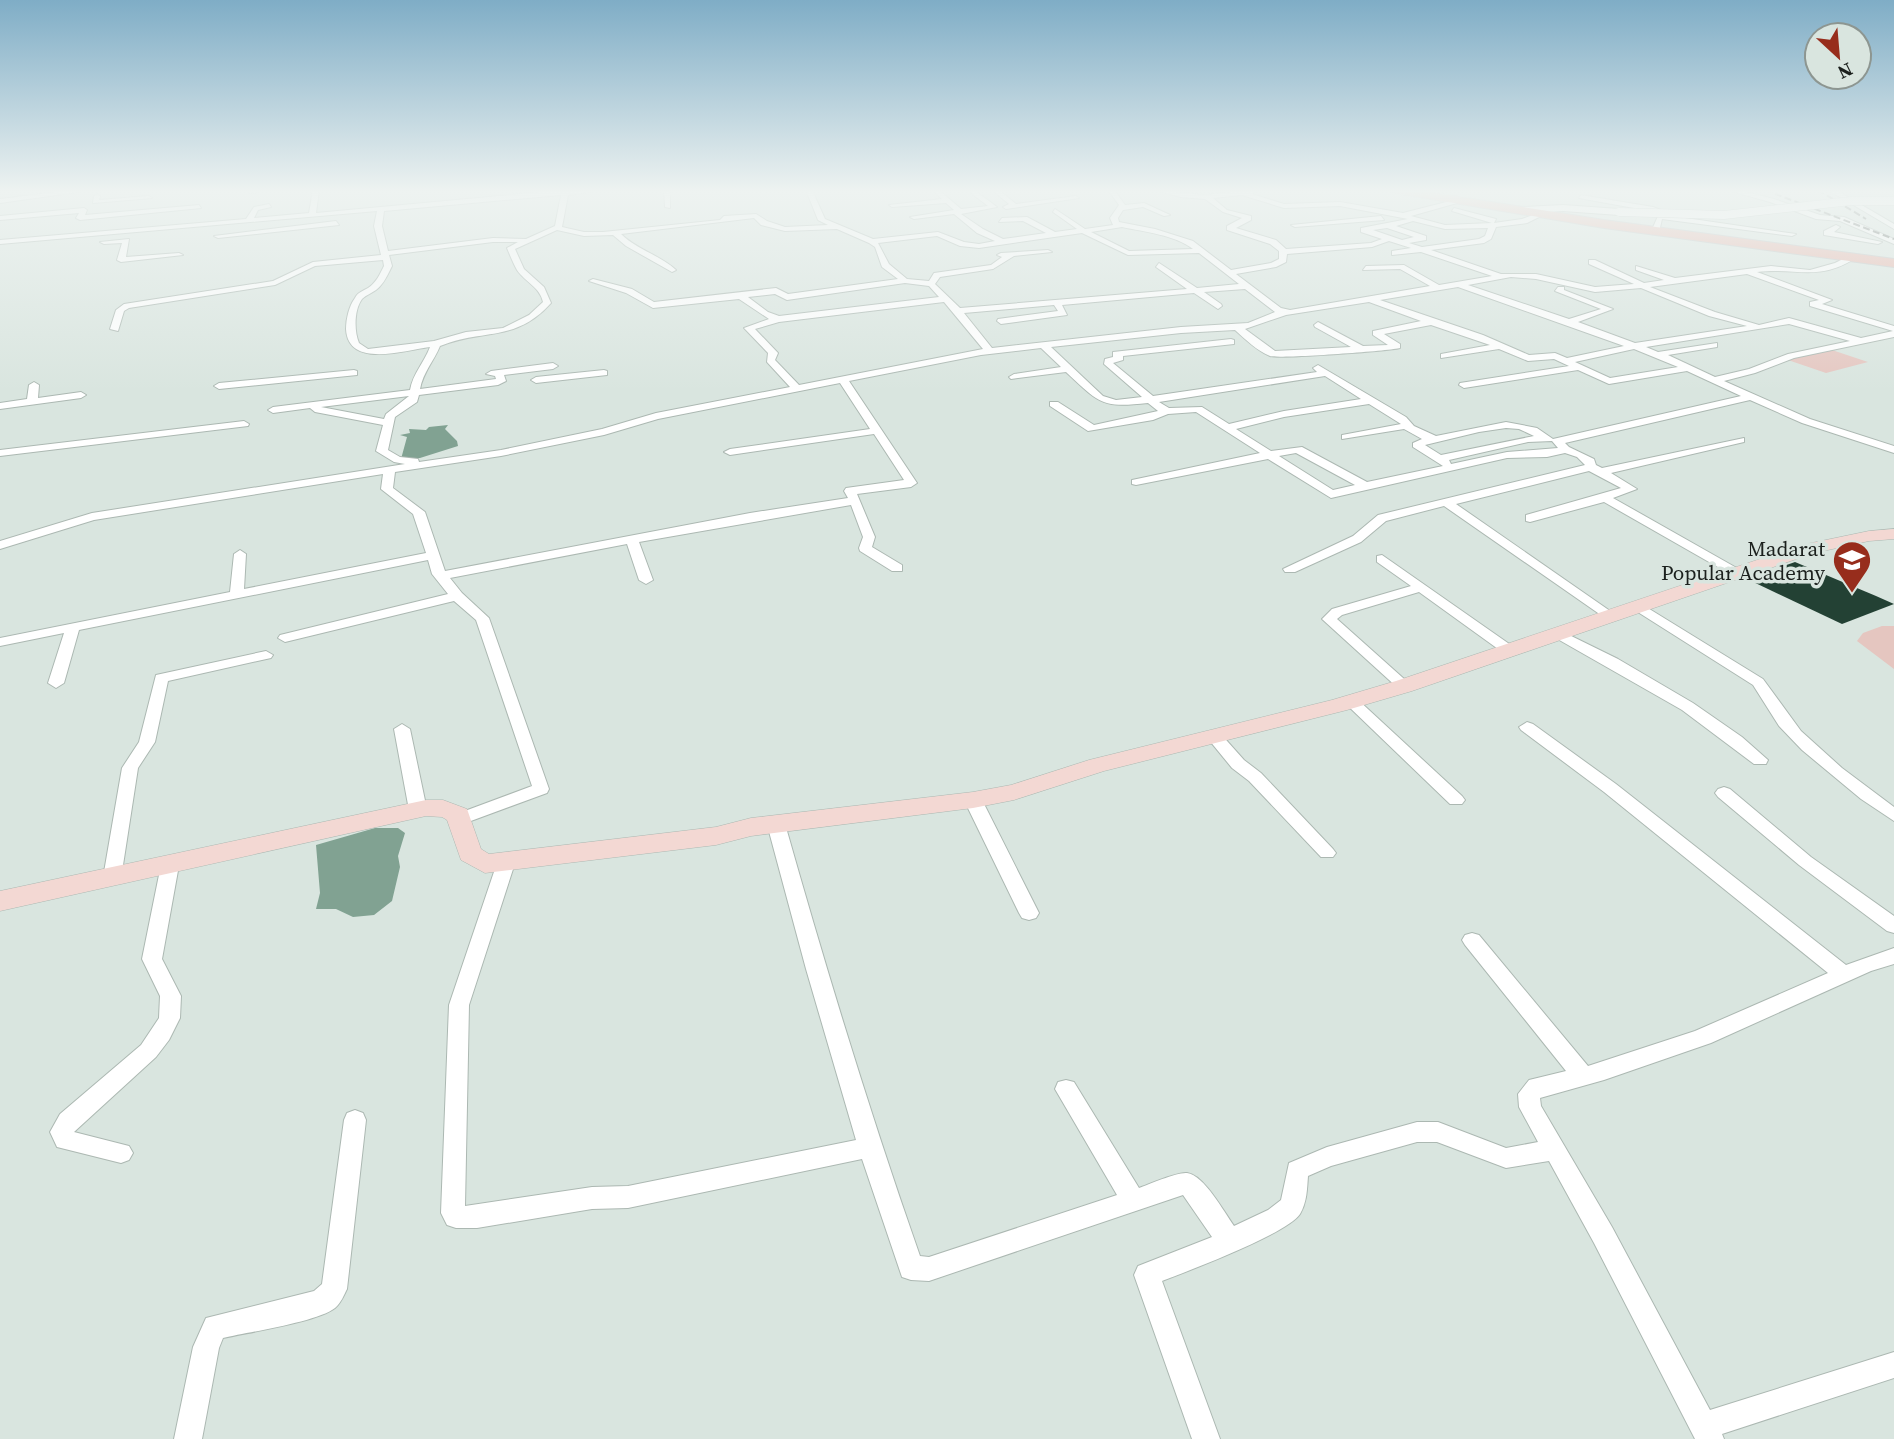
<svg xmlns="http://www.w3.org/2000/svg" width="1894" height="1439" viewBox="0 0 1894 1439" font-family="'Source Serif 4',serif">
	<rect width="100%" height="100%" fill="#d9e5df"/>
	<!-- green -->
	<path fill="#e5c6c0" d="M1829 349 1868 362 1826 373 1785 359Z
		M1882 626H1894V669L1857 641 1863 633Z"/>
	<!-- water -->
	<path fill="#81a292" d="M448 425 445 429 457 441 458 446 420 458 401 459 407 437 400 435 410 433 409 429 426 430 429 427Z
		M375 828H398L405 833 398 856 400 867 392 901 374 915 353 917 336 909H316L320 893 316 845Z"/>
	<!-- building -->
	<path fill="#234134" d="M1795 562 1876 596 1894 604 1842 624 1747 579Z"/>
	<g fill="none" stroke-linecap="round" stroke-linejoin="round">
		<!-- minor casing -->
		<g stroke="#acb8b2" stroke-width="2">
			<path id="minor" d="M73 190H92L0 203V199Z
				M252 190H274L249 193Z
				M313 190H319L316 213 563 190H603L568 195 562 227 584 232H603L720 220 724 216 756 214 767 221 785 227 828 225 818 220 806 190H812L825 219 873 239 938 232 964 242 979 244 995 241 977 233 954 214 914 219 910 217 954 210 946 203 892 207 889 205 942 199 932 190H939L961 209 988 206 967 190H974L997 207 961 214 983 229 1003 239 1046 233 1023 221 999 222 1002 218 1027 217 1055 232 1077 229 1053 212 1055 209 1085 229 1113 225 1110 218 1119 205 1108 190H1114L1125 205 1144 203 1170 215 1164 216 1143 207 1123 210 1118 218 1119 222 1155 229 1193 241 1231 270 1271 263 1279 259V251L1270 244 1227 230V226L1242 218 1223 212 1205 199 1181 197 1154 190 1204 195 1251 190 1254 192 1252 194 1284 204 1340 202 1403 213 1462 198 1464 201 1411 216 1445 225 1492 223 1452 211 1454 208 1496 219 1494 223 1522 219 1541 212 1545 214 1527 223 1496 227 1491 239 1484 243 1431 250 1501 274H1536L1595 287 1634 284 1589 264V260H1595L1644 283 1664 280 1636 270V266L1675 278 1771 266 1810 270 1835 263 1851 255 1854 259C1817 282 1795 267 1757 272L1832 300 1822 304 1894 326V337L1794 358 1755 373 1724 381 1810 419 1894 446V453L1802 423 1750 400 1565 443 1569 447 1594 459 1596 465 1602 468 1744 438V442L1611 473 1637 489 1613 498 1742 571 1744 574 1737 578 1604 502 1530 522 1526 521V515L1621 488 1589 471 1456 504 1613 613 1615 616 1613 619 1608 620 1444 506 1386 521 1361 542 1295 572H1285L1283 569 1353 536 1378 515 1585 465 1577 457 1565 453 1547 457 1507 458 1331 498 1268 459 1136 485 1132 484V480L1260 453 1196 412 1168 414 1153 420 1088 431 1050 406V402H1058L1094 425 1158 411 1148 403C1102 408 1100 404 1066 372L1011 379 1009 377 1014 374 1061 367 1041 348 981 355 849 381 917 483 911 487 857 494 875 537 872 547 902 565V571H892L860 551 859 548 863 537 851 505 639 542 653 580 646 584 639 580 627 544 450 578 462 593 489 618 549 789 547 793 460 825 454 823 451 819 454 815 532 786 476 620 454 601 285 642 278 638 280 635 448 594 432 574 428 560 79 630 64 683 56 688 48 683 64 633 0 646V638L230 592 234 554 240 550 246 554 244 589 426 553 413 514 381 489 383 474 94 520 0 549V541L92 513 405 464 394 462 376 451 383 425 315 412 310 408 273 413 268 410 273 407 410 390C413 373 424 363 430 347 405 350 348 369 346 329 346 319 349 306 355 298 358 292 363 291 368 288 376 283 380 274 384 266L383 260 315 266 275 285 129 308 124 311 118 331 110 329 116 310 124 304 273 281 313 262 381 255 374 226 377 211 0 244V240L246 219 254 207 269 204 271 207 258 210 254 218 309 213ZM561 195 555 226 526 239 493 238 388 251 382 226 384 211ZM1242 195 1284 208 1340 206 1408 219 1361 228V232L1382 239 1371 243 1286 249 1276 240 1236 228 1251 220V216L1227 210 1213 198ZM754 218 761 225 785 231 837 229 869 243 875 247 882 267 898 279 788 294 776 288 654 302 632 289 593 279 589 281 626 293 653 308 739 299 769 319 744 328 768 353 767 362 790 387 656 413 602 429 501 450 419 462 418 459 400 457 388 450 395 417 417 402 419 395 498 385 506 381 504 375 553 369 558 366 553 363 491 371 486 374 495 376 496 379 420 389C423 372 434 361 440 346 484 328 515 343 551 303L544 287 524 269 515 249 557 230 584 236 613 235 626 246 672 272 676 270C660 255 637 250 621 234ZM1413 221 1445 229 1488 228 1485 236 1479 239 1422 247 1409 243 1426 240V236L1396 226ZM1122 227C1145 232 1175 235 1193 249L1129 251 1091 232ZM1387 228 1414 237 1402 240 1373 230ZM1082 233 1128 255 1199 253 1239 284 1197 288 1159 263 1156 267 1187 289 960 308 935 284 940 277 993 269 1014 256 1052 252 1048 250 1001 253 997 255 1002 257 991 265 934 273 929 281 907 279 889 264 878 243 937 236 960 246 979 248ZM1389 241 1411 248 1392 251V255L1421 252 1492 276 1439 285 1404 265 1366 266 1363 270 1400 269 1430 286 1290 310 1281 308 1236 274 1276 267 1286 262 1287 254 1372 247ZM493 242H518L507 248C510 255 513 263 517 270 525 282 540 287 543 302L529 315 503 328 466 332 434 341 368 349 359 343C354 331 354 310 362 299 366 295 372 293 376 290 384 284 388 274 392 266L389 255ZM1747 274 1819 300 1810 302V306L1893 331 1861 338 1789 318 1759 325 1715 312 1650 287ZM1511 277 1536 279 1595 292 1641 288 1709 316 1747 326 1635 343 1578 322 1613 309 1564 290V287H1558L1555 291 1601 309 1569 319 1468 285ZM905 283 929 286 939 297 779 316 768 312 748 297 775 294 787 300ZM1458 287 1624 346 1567 358 1555 353 1529 355 1483 335 1380 300ZM1245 289 1275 312 1248 323 1181 327 992 348 964 313 1054 305 1058 311 998 319 997 321 1001 324 1067 315 1062 305 1194 293 1218 309 1222 306 1221 304 1204 292ZM944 302 983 349 799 385 775 360 778 353 755 329 779 322ZM1369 302 1421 321 1373 331V335L1388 345 1363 346 1318 322 1314 325 1315 327 1351 347 1275 351 1245 329 1286 315ZM1789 324 1850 341 1788 354 1749 369 1715 377 1668 355 1717 347V343L1658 352 1646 347ZM1431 325 1490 345 1441 354V358L1499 349 1528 361 1554 359 1569 366 1460 383 1459 385 1464 388 1578 370 1609 384 1687 371 1741 396 1553 439 1537 428 1506 422 1436 436 1414 426 1406 417 1318 365 1313 368 1317 372 1153 396 1113 363 1123 360V356L1234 344V340L1231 339 1113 352V357L1105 359 1104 364 1142 397 1116 400 1103 396 1051 347 1181 333 1235 330C1245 339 1257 351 1270 356 1278 359 1389 351 1400 348V344L1384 334ZM1634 349 1678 367 1610 378 1575 362ZM1325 376 1361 399 1284 411 1229 424 1202 407 1169 408 1159 402ZM840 383 870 429 730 449 724 452 730 455 874 434 904 480 846 488 844 491 848 498 750 513 445 571 425 512 393 488 395 472 501 456 604 435 658 419ZM409 396 386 414 384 419 321 407ZM1369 404 1401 424 1342 435V439L1404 429 1422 439 1413 443V447L1443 466 1367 482 1302 447 1271 451 1236 429 1284 417ZM1506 428 1519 429 1534 436 1441 455 1425 445 1479 432ZM1552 441 1558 448 1507 452 1451 464 1449 460 1528 442ZM1296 453 1355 485 1333 490 1279 456Z
				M664 190H670V208L665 207Z
				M992 190H999L1016 204 1076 196 1079 198 1006 209 1003 207 1009 204Z
				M1727 190H1738L1774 199 1820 215 1844 217 1894 239V244L1840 221 1816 219 1770 202Z
				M1828 190H1836L1894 224V229Z
				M97 194 100 196 99 200 149 196 152 198 93 203 94 196Z
				M1581 195 1653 207 1661 210 1665 215 1796 234 1792 236 1662 219 1659 232 1655 234 1651 232 1658 216 1656 212 1579 198Z
				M199 205 201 208 80 220 76 218 79 213 0 220V216L84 208 87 210 85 215Z
				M1381 216 1384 220 1295 227 1291 225Z
				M336 221 339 225 218 238 214 236Z
				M1836 225 1840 227 1834 232 1882 242 1878 244 1824 235V231Z
				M129 239 126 257 179 253 183 255 121 262 117 260 122 243 104 244 100 242Z
				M354 370 357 371V375L219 389 214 386 219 383Z
				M604 370 607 371V375L536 383 531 380 536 377Z
				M34 382 39 385 38 398 81 392 86 395 81 398 0 409V403L27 399 29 385Z
				M244 421 249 424 248 426 0 456V450Z
				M1382 555 1515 648 1517 651 1515 654H1505L1419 592 1342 615 1337 619 1412 686 1409 689H1399L1322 619 1332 609 1411 586 1377 562V556Z
				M1638 602 1763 679 1801 731 1842 768 1894 807V821L1861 799 1802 750 1779 726 1753 685 1633 609 1631 606Z
				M1559 630 1618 659 1693 703 1742 737 1768 760 1766 764H1754L1682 710 1554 637 1552 634Z
				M266 651 273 655 271 658 168 681 155 742 138 768 121 878 119 883H105L103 878 122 768 139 742 156 675Z
				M1351 696 1356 698 1462 796 1465 800 1462 804H1450L1346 704 1343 701Z
				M1527 722 1533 724 1616 784 1846 965 1894 948V964L1871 971 1711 1043 1604 1080 1540 1098 1541 1106 1612 1227 1710 1410 1894 1352V1378L1722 1434 1724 1439H1695L1594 1243 1549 1161 1506 1168 1437 1142H1417L1331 1166 1308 1176C1307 1189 1307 1202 1300 1214 1287 1234 1188 1271 1162 1281L1220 1439H1192L1134 1275 1138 1266 1212 1237 1183 1195 929 1281 911 1280 902 1277 862 1159 628 1208 592 1209 477 1228H456L447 1225 441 1213 449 1005 497 863 500 859H512L515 863 469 1005 465 1206 592 1187 628 1186 856 1140 806 969 767 824 770 820H782L785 824C826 969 870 1114 920 1256L929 1257 1117 1195 1055 1089 1058 1082 1066 1080 1074 1082 1139 1188C1150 1184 1177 1172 1187 1173 1204 1175 1224 1212 1234 1226L1268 1210 1281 1200 1289 1163 1327 1147 1417 1122H1438L1506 1148 1538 1142 1519 1107 1518 1094 1529 1080 1566 1071 1465 945 1462 940 1465 935 1472 933 1479 935 1588 1066 1695 1031 1828 973 1604 792 1521 730 1519 727Z
				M402 724 410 729 427 810 424 814H412L409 810 394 729Z
				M1213 730 1219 732 1244 760 1261 773 1333 849 1336 853 1333 857H1321L1249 781 1232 768 1205 735Z
				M1724 787 1730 789 1811 857 1894 916V933L1887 931 1799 865 1718 797 1715 793 1718 789Z
				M973 794 982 800 1039 913 1036 918 1029 920 1022 918 1019 913 964 800Z
				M170 859 176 860 179 865 162 959 181 996 180 1018 169 1040 156 1057 74 1132 129 1146 133 1153 129 1160 121 1163 57 1147 50 1132 60 1114 141 1045 159 1018 160 996 142 959 161 865 164 860Z
				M355 1110 363 1113 366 1120 347 1289C344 1295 341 1303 335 1308 317 1322 249 1332 223 1338L219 1348 202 1439H174L193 1347 206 1318 314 1291 322 1284 344 1120 347 1113Z"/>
		</g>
		<!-- tertiary casing -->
		<g stroke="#acb8b2" stroke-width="2">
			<path id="tertiary" d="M1563 205 1619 209 1624 212 1619 215 1563 211 1522 213 1517 210 1522 207Z"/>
		</g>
		<!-- secondary casing -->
		<g stroke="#acb8b2" stroke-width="1">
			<path id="secondary" d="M1894 529V539L1869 541 1814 553 1412 691 1347 710 1104 771 1014 800 973 808 751 836 716 845 485 873 461 860 447 820 442 817 426 816 0 911V891L426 800H443L467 809 481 849 489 854 716 827 751 818 973 792 1011 785 1089 760 1332 700 1396 681 1802 545 1869 531Z"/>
		</g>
		<!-- primary casing -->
		<g stroke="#bfc1c0" stroke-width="2">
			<path id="primary" d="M1389 190H1415L1604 220 1894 259V267L1604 228 1395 193Z"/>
		</g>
		<!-- minor -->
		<use href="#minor" fill="#fff" fill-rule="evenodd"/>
		<!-- tertiary -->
		<use href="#tertiary" fill="#fff" fill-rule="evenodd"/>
		<!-- secondary -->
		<use href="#secondary" fill="#f3d8d3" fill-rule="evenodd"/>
		<!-- primary -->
		<use href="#primary" fill="#e7b2a7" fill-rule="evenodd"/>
		<!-- rail -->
		<path stroke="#5e6561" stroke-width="2" stroke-dasharray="7 3.5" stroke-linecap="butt" d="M1765 190 1894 239
			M1818 190 1866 219"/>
		<!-- minor-bridge casing -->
		<g stroke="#acb8b2" stroke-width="9" stroke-linecap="butt">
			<path id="minor-bridge" d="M1619 212 1724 215 1851 201H1894"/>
		</g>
		<!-- minor-bridge -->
		<use href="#minor-bridge" stroke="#fff" stroke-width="8"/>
	</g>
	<!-- sky -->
	<linearGradient id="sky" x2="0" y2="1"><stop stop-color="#7fadc6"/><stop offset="0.49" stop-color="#eef3f1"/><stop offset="1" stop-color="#eef3f1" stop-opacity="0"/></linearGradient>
	<rect width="1894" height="391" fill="url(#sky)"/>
	<!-- icons -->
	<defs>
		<g id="school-pin" transform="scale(2.0125)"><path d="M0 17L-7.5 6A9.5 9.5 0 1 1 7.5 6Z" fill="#972d1c" stroke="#d9e5df"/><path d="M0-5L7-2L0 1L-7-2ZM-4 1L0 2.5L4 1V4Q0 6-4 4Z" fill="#fff"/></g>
	</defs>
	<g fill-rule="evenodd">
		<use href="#school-pin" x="1852" y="560"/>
	</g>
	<g text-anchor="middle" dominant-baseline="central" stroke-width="7" stroke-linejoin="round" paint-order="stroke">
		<!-- poi labels -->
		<g font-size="21" fill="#1b201d" stroke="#d9e5df" text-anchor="end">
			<text x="1825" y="548">Madarat<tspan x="1825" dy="24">Popular Academy</tspan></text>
		</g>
	</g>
	<!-- north arrow -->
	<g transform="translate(1838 56) rotate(154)"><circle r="33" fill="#d9e5df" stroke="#8d9691" stroke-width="2"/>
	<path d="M0-5L12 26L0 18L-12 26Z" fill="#972d1c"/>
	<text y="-10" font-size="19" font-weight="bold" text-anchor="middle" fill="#1b201d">N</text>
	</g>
</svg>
